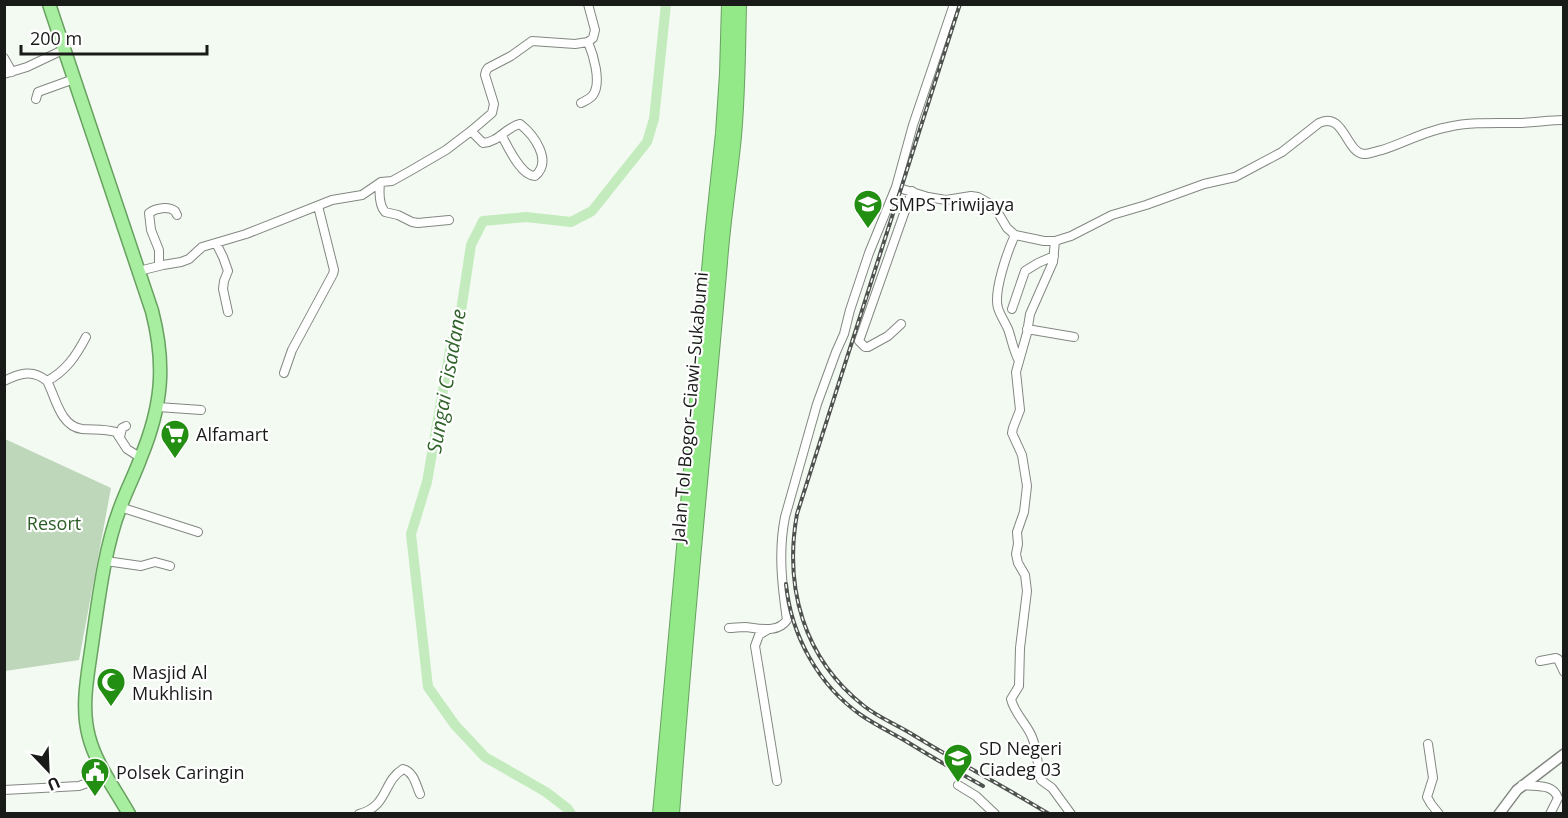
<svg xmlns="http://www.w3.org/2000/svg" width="1568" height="818" viewBox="0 0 1568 818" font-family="'Open Sans',sans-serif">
	<rect width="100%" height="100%" fill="#f3faf2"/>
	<!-- grass -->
	<path fill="#bed6ba" d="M5 439 111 488 79 660 5 671Z"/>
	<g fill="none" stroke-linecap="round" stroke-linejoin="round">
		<!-- river -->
		<path stroke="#c3ebbd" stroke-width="10" d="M571 814 568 809 546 792 485 757 455 725 428 687 411 534 427 482 450 350 461 311 471 245 483 221 526 217 571 222 592 211 647 142 654 119 666 4"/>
		<!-- minor casing -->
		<g stroke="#828881" stroke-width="10">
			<path id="minor" d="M954 4 913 125 896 187 928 197 946 200 971 196 978 197 994 206 1007 228 1015 235 1044 241H1055L1071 236 1112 215 1146 205 1204 184 1235 177 1282 152 1319 123C1344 111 1346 153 1364 154 1370 154 1376 151 1382 150 1404 143 1425 131 1448 127 1470 122 1494 123 1517 123 1533 123 1548 120 1564 120
				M4 58 12 72
				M4 74 27 67 65 49
				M36 99 38 92 74 79
				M581 103C585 101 590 99 593 95 602 82 593 54 588 42
				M471 131 483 143C499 142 506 127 520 124 534 135 553 161 535 176 521 176 508 147 502 136
				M380 183C379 193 379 205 385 212L398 215 412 222 418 223 449 220
				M1015 235C1008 250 993 292 998 308 1000 315 1005 322 1008 329 1012 340 1013 350 1019 361
				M1055 241 1053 262 1030 314 1027 333 1016 372 1020 410 1013 428 1012 433 1022 455 1027 486 1024 512 1017 532 1018 544 1016 554 1018 563 1025 575 1027 591 1020 648 1019 686 1011 699C1014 713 1027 724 1032 737 1038 751 1037 766 1041 780L1052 788 1071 814
				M216 243 223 257 228 271 224 281 223 289 228 312
				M159 266V250L151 230 149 213C156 208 168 206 175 211L177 215
				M139 271 163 265 181 262 189 259 202 247 246 234 332 200 362 195 381 182 392 181 410 171 446 150 471 131 492 113 494 104 485 75 486 71 488 68 511 56 532 41 575 44 588 42 593 38 595 30 588 4
				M1012 309 1025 271 1038 263 1054 256
				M901 324 888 336 868 347H865L859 341 912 191
				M1027 329 1074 337
				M284 373 292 350 333 274 334 270 318 206
				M4 381C20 373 33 369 47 381 56 398 60 426 82 429 94 430 105 429 116 432L127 449 141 458
				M47 381C66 371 76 356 86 337
				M158 407 201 410
				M120 437 122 428 126 426
				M120 507 198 532
				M106 561 141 566 155 562 170 566
				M729 628C734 628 739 627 744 627 759 628 777 634 787 620 782 585 778 552 785 517L817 404 836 352 844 334 850 310 869 253 896 187
				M767 630 759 635 755 646 777 781
				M1540 661 1556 658 1558 659 1564 672
				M1428 744 1433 778 1427 797 1431 804 1439 814
				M958 785 976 796 995 814
				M1522 785C1536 787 1553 783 1558 798L1550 814
				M4 790 79 786 93 781 106 774
				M359 814C389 806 382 782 403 769 414 772 416 785 420 794"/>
		</g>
		<!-- tertiary casing -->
		<g stroke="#828881" stroke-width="12">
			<path id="tertiary" d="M1499 814 1517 790 1564 754"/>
		</g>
		<!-- trunk casing -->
		<g stroke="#68a161" stroke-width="15">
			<path id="trunk" d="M49 4 152 311C166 365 162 406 141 457 135 474 126 491 120 508 105 547 99 596 93 637 89 669 80 705 89 737 96 764 115 789 129 814"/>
		</g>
		<!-- motorway casing -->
		<g stroke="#68a161" stroke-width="16">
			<path id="motorway" d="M660 814 712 237 723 133 727 74 729 4
				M672 814C685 630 704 446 720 262 723 220 730 178 734 136 738 92 738 48 739 4"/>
		</g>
		<!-- minor -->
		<use href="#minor" stroke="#fff" stroke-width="8"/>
		<!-- tertiary -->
		<use href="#tertiary" stroke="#fff" stroke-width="9"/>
		<!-- trunk -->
		<use href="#trunk" stroke="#a8eea0" stroke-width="12"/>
		<!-- motorway -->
		<use href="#motorway" stroke="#93e988" stroke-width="14"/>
		<!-- rail casing -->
		<g stroke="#4f534f" stroke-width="4">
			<path id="rail" d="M960 4 797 514C784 587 803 658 864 706 879 718 898 725 915 736 959 763 1005 787 1049 814
				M786 584C791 635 818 685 861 715 874 724 890 732 904 740 930 756 956 771 983 786"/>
		</g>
		<!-- rail -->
		<use href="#rail" stroke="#fff" stroke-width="1.5" stroke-dasharray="4.5" stroke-linecap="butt"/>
	</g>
	<!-- icons -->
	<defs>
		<g id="school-pin" transform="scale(1.5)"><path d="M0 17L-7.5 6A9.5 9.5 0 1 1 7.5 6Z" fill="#228e12" stroke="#fff"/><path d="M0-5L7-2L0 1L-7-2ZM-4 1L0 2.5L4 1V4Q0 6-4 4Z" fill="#fff"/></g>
		<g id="supermarket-pin" transform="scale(1.5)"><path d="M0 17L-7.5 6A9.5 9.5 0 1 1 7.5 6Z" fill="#228e12" stroke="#fff"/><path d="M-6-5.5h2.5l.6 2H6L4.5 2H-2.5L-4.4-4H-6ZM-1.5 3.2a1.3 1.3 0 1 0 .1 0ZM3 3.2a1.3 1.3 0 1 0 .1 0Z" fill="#fff"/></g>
		<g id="mosque-pin" transform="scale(1.5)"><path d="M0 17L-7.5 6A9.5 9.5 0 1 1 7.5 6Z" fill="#228e12" stroke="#fff"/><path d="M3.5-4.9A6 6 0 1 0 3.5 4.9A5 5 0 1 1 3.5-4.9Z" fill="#fff"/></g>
		<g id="civic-pin" transform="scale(1.5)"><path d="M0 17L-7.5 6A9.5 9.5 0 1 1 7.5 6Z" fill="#228e12" stroke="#fff"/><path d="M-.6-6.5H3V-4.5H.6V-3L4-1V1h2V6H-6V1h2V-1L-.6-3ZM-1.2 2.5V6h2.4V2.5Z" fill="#fff"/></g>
	</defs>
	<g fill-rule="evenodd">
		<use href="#school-pin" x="868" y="204"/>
		<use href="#supermarket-pin" x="175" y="434"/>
		<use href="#mosque-pin" x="111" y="682"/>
		<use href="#school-pin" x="958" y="758"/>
		<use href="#civic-pin" x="95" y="772"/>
	</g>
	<g text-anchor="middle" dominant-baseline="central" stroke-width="4.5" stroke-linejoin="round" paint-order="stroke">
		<!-- poi labels -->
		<g font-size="18" fill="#181b18" stroke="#fff" text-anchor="start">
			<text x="889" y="204">SMPS Triwijaya</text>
			<text x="196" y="434">Alfamart</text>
			<text x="132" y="672">Masjid Al<tspan x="132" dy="21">Mukhlisin</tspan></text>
			<text x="979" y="748">SD Negeri<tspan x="979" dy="21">Ciadeg 03</tspan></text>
			<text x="116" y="772">Polsek Caringin</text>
		</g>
		<!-- street labels -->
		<g font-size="18" fill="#181b18" stroke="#fff">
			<text transform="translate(689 407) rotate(-85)">Jalan Tol Bogor–Ciawi–Sukabumi</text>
		</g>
		<!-- park labels -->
		<g font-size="18" fill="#2a5d24" stroke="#fff">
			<text x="54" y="523">Resort</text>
		</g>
		<!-- water labels -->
		<g font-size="20" font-style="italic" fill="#30632a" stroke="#fff">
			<text transform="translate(446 381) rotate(-80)">Sungai Cisadane</text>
		</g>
	</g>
	<!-- border -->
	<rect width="1568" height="818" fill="none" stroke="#181b18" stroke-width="12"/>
	<!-- north arrow -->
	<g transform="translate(48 770) rotate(157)" stroke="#ffffff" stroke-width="4.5" paint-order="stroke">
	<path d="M0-4.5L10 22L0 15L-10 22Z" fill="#181b18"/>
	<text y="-9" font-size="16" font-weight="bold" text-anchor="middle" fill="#181b18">U</text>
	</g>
	<!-- scale -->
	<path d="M21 45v9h186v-9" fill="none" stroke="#181b18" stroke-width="3"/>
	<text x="30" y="45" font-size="18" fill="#181b18" stroke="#ffffff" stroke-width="4.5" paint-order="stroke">200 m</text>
</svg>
